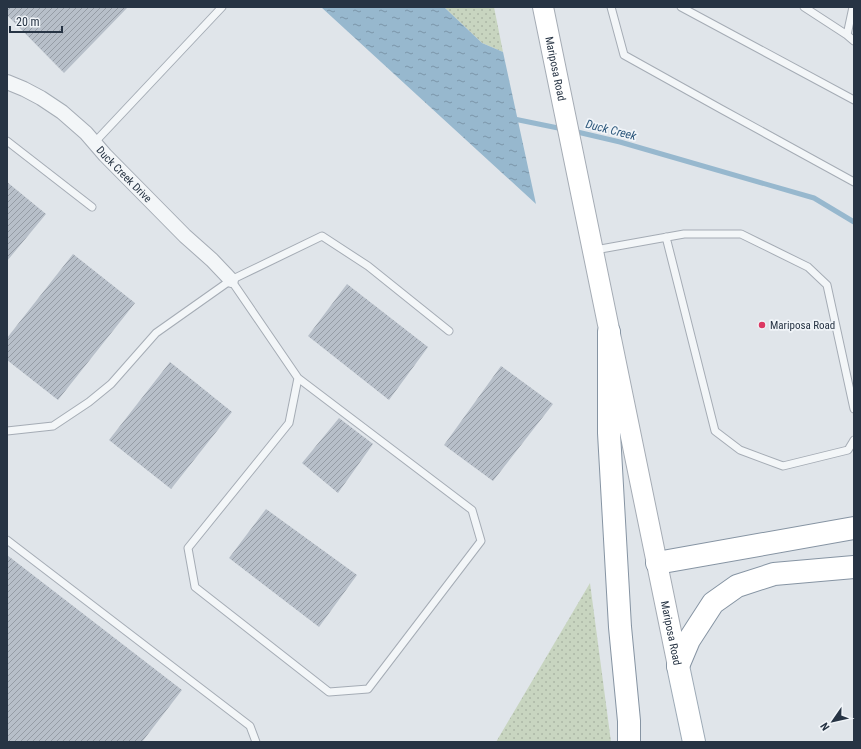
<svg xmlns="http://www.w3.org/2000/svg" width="861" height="749" viewBox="0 0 861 749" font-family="'Roboto Condensed',sans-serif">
	<defs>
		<pattern id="grass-dots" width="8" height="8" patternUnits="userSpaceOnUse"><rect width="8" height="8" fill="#c8d5c0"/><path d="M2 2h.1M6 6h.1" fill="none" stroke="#acb7a6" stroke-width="1.8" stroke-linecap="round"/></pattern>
		<pattern id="water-ripples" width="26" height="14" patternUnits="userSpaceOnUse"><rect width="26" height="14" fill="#97b8ce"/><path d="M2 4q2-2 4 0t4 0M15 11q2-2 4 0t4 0" fill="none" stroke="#7b96a9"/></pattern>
		<pattern id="building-hatch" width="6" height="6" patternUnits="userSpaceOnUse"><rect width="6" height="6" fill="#b7bfc9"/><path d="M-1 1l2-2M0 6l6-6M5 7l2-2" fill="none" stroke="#959ca5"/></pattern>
	</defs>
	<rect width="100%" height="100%" fill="#e0e5ea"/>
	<!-- grass -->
	<path fill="url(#grass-dots)" d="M444 7H494L503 52 482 43Z
		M590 583 611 742H496Z"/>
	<!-- water -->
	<path fill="url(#water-ripples)" d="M321 7H444L482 43 503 52 536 204Z"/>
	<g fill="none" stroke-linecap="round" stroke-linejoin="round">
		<!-- stream -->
		<path stroke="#97b8ce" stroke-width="5" d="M512 117 514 119 563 129
			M573 131 620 142 814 198 854 222"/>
	</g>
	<!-- building -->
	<path fill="url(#building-hatch)" d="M7 7H128L64 73 7 15Z
		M7 182 46 214 7 261Z
		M73 254 135 303 58 400 7 360V338Z
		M347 284 428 347 389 400 308 336Z
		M170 362 232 412 171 489 109 440Z
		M501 366 553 404 493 481 444 445Z
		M339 418 373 444 338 493 302 463Z
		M266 509 357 575 319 627 229 558Z
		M7 555 182 690 142 742H7Z"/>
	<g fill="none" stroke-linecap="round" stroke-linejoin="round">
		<!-- service casing -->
		<g stroke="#a5acb5" stroke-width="9">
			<path id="service" d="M611 7 624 55 721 109 854 182
				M681 7 854 100
				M804 7 847 35 853 7
				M847 35 854 41
				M7 141 92 207
				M94 143 222 7
				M666 237 715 431 740 450 783 466 848 450 854 440
				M595 250 684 234H741L808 267 827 285 854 409
				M231 280 298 378 289 423 188 548 195 587 329 692 368 689 481 541 472 510 298 378
				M7 431 53 426 89 402 111 384 156 333 231 280 322 236 368 266 449 331
				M7 540 250 726 256 742"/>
		</g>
		<!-- minor casing -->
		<g stroke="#a5acb5" stroke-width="16">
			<g id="minor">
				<path id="s1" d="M7 82 24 89 41 98 62 112 86 133 105 155 185 236 212 260 231 280"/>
			</g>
		</g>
		<!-- secondary casing -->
		<g stroke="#a5acb5" stroke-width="22">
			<g id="secondary">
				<path id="s2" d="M543 7 678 666"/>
			</g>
		</g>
		<!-- primary casing -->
		<g stroke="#9eabb7" stroke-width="24">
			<path id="primary" d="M678 666 694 742"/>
		</g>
		<!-- motorway casing -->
		<g stroke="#8694a3" stroke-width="24">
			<path id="motorway" d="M609 332V433L620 627 629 721V742
				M657 563 854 528
				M678 666 689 640 713 603 737 586 774 574 854 567"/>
		</g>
		<!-- service -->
		<use href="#service" stroke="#f3f6f8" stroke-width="7"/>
		<!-- minor -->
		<use href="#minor" stroke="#f3f6f8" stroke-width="14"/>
		<!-- secondary -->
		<use href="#secondary" stroke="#fff" stroke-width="20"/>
		<!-- primary -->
		<use href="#primary" stroke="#fff" stroke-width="22"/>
		<!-- motorway -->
		<use href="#motorway" stroke="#fff" stroke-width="22"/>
	</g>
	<!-- markers -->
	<circle fill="#dc3963" stroke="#f0f4f8" stroke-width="1.5" cx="762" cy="325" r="4"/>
	<g text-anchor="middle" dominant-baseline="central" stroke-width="3.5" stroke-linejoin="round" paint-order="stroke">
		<!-- street labels -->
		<g font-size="11" fill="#273444" stroke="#f0f4f8">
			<text stroke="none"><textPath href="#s2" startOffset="63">Mariposa Road</textPath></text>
			<text stroke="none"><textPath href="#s1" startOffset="151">Duck Creek Drive</textPath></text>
			<text stroke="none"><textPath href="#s2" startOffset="639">Mariposa Road</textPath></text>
		</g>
		<!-- poi labels -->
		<g font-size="11" fill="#273444" stroke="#f0f4f8" text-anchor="start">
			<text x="770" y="325">Mariposa Road</text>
		</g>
		<!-- water labels -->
		<g font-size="12" font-style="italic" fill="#2d587c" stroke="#f0f4f8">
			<text transform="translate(611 130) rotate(14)">Duck Creek</text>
		</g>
	</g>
	<!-- border -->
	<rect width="861" height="749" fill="none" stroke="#273444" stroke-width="16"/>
	<!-- north arrow -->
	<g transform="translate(833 721) rotate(236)" stroke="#f0f4f8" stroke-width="3" paint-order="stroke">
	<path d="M0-3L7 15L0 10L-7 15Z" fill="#273444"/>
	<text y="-6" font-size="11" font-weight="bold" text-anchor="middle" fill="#273444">N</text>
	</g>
	<!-- scale -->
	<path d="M10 26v6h52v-6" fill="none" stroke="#273444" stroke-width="2"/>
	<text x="16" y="26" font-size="12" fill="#273444" stroke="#f0f4f8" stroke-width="3" paint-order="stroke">20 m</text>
</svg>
